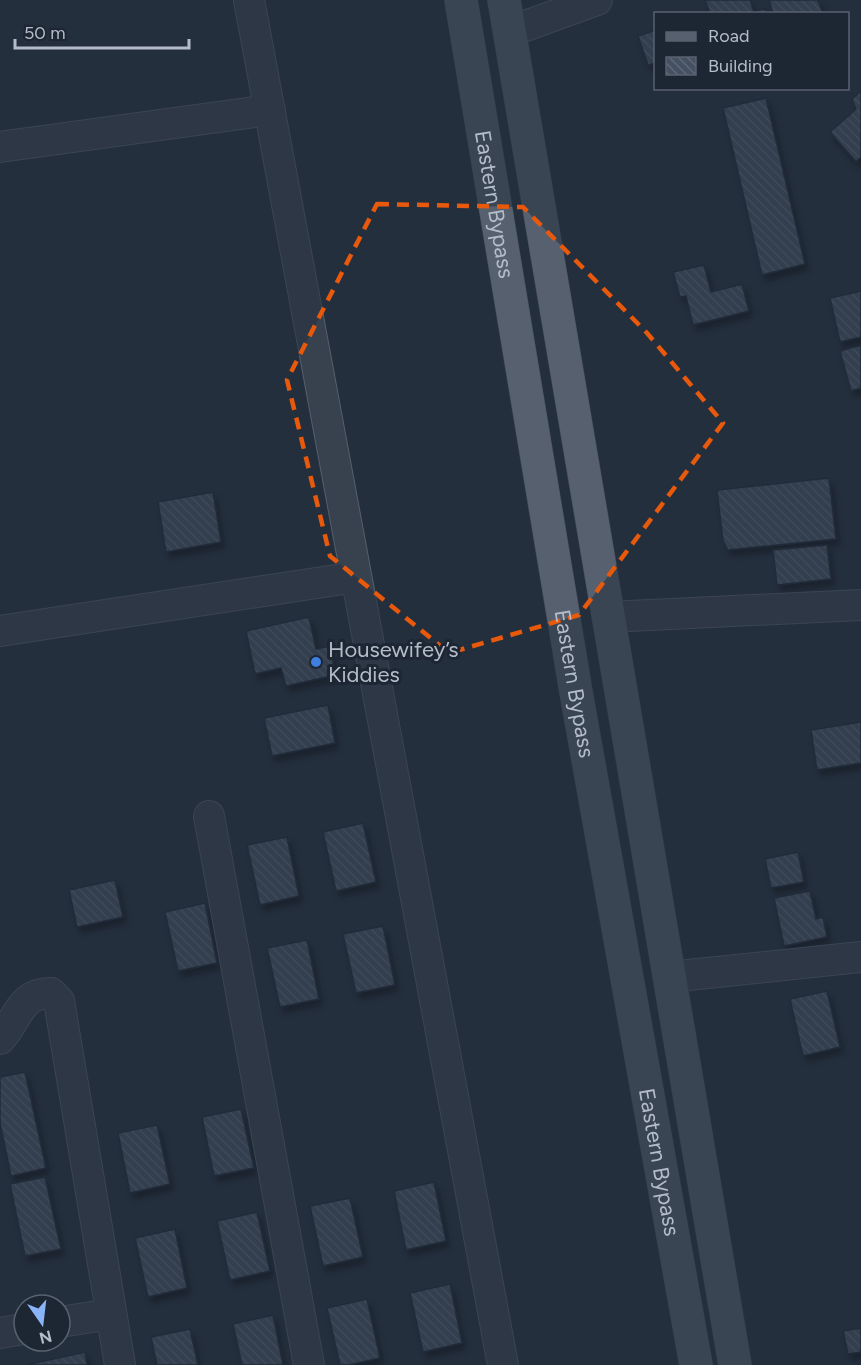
<svg xmlns="http://www.w3.org/2000/svg" width="861" height="1365" viewBox="0 0 861 1365" font-family="Figtree,sans-serif">
	<defs>
		<pattern id="building-back-hatch" width="6" height="6" patternUnits="userSpaceOnUse" patternTransform="scale(1.5)"><rect width="6" height="6" fill="#455162"/><path d="M-1 5l2 2M0 0l6 6M5-1l2 2" fill="none" stroke="#5d6877"/></pattern>
		<filter id="shadow"><feDropShadow dx="3.5" dy="6" stdDeviation="3" flood-color="#0009"/></filter>
	</defs>
	<rect width="100%" height="100%" fill="#242f3e"/>
	<!-- building -->
	<path fill="url(#building-back-hatch)" stroke="#1f2835" stroke-width="1.5" filter="url(#shadow)" d="M705 0H750L754 12 765 8 767 14H700L709 10Z
		M769 0H818L823 14H773Z
		M656 30V63L648 65 638 36Z
		M861 91V157L856 162 830 132 856 109 852 99Z
		M766 98 805 264 762 275 723 108Z
		M704 265 711 292 742 284 749 311 693 325 686 296 680 297 673 272Z
		M861 291V337L840 342 830 298Z
		M861 345V388L851 391 840 351Z
		M829 478 836 539 728 550 723 541 717 490Z
		M213 492 221 542 166 552 158 502Z
		M827 545 831 579 777 585 773 550Z
		M309 617 316 649 330 646 336 675 286 686 281 668 255 674 246 631Z
		M328 705 335 743 272 756 264 718Z
		M861 722V763L817 770 811 730Z
		M363 823 376 882 336 891 323 832Z
		M287 837 299 896 260 905 247 845Z
		M798 852 804 882 771 888 765 859Z
		M115 880 123 917 77 927 69 890Z
		M810 891 816 919 823 917 827 937 784 946 774 898Z
		M205 903 217 963 178 971 165 912Z
		M383 926 395 985 356 993 343 934Z
		M307 940 319 999 280 1007 267 948Z
		M827 991 840 1047 803 1056 790 999Z
		M25 1072 46 1168 11 1176 0 1123V1077Z
		M241 1109 254 1168 214 1176 202 1117Z
		M157 1125 170 1184 130 1193 118 1133Z
		M45 1177 61 1249 25 1256 10 1184Z
		M434 1182 446 1241 406 1250 394 1191Z
		M350 1198 363 1257 323 1266 310 1206Z
		M257 1212 270 1271 230 1280 217 1221Z
		M175 1229 187 1288 148 1297 135 1238Z
		M450 1284 462 1343 423 1352 410 1293Z
		M367 1299 380 1358 349 1365H340L327 1308Z
		M273 1315 283 1365H242L233 1324Z
		M861 1328V1352L848 1354 843 1331Z
		M190 1329 198 1365H157L151 1337Z
		M85 1352 87 1365H26Z"/>
	<g fill="none" stroke-linecap="round" stroke-linejoin="round">
		<!-- minor casing -->
		<g stroke="#565f6c" stroke-width="32">
			<path id="minor" d="M249 0 503 1365
				M509 32 597 0
				M0 147 270 110
				M608 617 861 605
				M0 631 356 577
				M209 816 309 1365
				M669 977 861 957
				M0 1039C18 1020 19 993 51 993L59 1001 120 1365
				M60 1322 111 1314
				M0 1333 24 1329"/>
		</g>
		<!-- major casing -->
		<g stroke="#414a57" stroke-width="34">
			<g id="major">
				<path id="s1" d="M461 0 576 692 696 1365"/>
				<path d="M504 0 735 1365"/>
			</g>
		</g>
		<!-- minor -->
		<use href="#minor" stroke="#38414e" stroke-width="30"/>
		<!-- major -->
		<use href="#major" stroke="#56606e" stroke-width="33"/>
	</g>
	<!-- marked area -->
	<path d="M0 0H861V1365H0ZM377 204 523 207 647 333 723 423 579 615 449 653 330 556 287 380Z" fill="#242f3e" fill-opacity=".55" fill-rule="evenodd"/>
	<path fill="none" stroke="#e8590c" stroke-width="4.5" stroke-dasharray="12 8" stroke-linejoin="round" d="M377 204 523 207 647 333 723 423 579 615 449 653 330 556 287 380Z"/>
	<!-- markers -->
	<circle fill="#3f7fe0" stroke="#1d2633" stroke-width="2" cx="316" cy="662" r="6"/>
	<g text-anchor="middle" dominant-baseline="central" stroke-width="6" stroke-linejoin="round" paint-order="stroke">
		<!-- street labels -->
		<g font-size="22" fill="#b4bcc9" stroke="#1d2633">
			<text stroke="none"><textPath href="#s1" startOffset="207">Eastern Bypass</textPath></text>
			<text stroke="none"><textPath href="#s1" startOffset="693">Eastern Bypass</textPath></text>
			<text stroke="none"><textPath href="#s1" startOffset="1179">Eastern Bypass</textPath></text>
		</g>
		<!-- poi labels -->
		<g font-size="22" fill="#b4bcc9" stroke="#1d2633" text-anchor="start">
			<text x="328" y="649">Housewifey’s<tspan x="328" dy="25">Kiddies</tspan></text>
		</g>
	</g>
	<!-- legend -->
	<rect x="654" y="12" width="195" height="78" fill="#1d2633" stroke="#59626f" stroke-width="1.5"/>
	<rect x="666" y="32" width="30" height="9" fill="#56606e" stroke="#59626f" stroke-width="1.5"/>
	<text x="708" y="42" font-size="18" fill="#b4bcc9">Road</text>
	<rect x="666" y="57" width="30" height="18" fill="url(#building-back-hatch)" stroke="#59626f" stroke-width="1.5"/>
	<text x="708" y="72" font-size="18" fill="#b4bcc9">Building</text>
	<!-- north arrow -->
	<g transform="translate(42 1323) rotate(166)"><circle r="28" fill="#1d2633" stroke="#59626f" stroke-width="1.5"/>
	<path d="M0-4.5L10 22L0 15L-10 22Z" fill="#8ab4f8"/>
	<text y="-9" font-size="16" font-weight="bold" text-anchor="middle" fill="#b4bcc9">N</text>
	</g>
	<!-- scale -->
	<path d="M15 39v9h174v-9" fill="none" stroke="#b4bcc9" stroke-width="3"/>
	<text x="24" y="39" font-size="18" fill="#b4bcc9" stroke="#1d2633" stroke-width="4.5" paint-order="stroke">50 m</text>
</svg>
